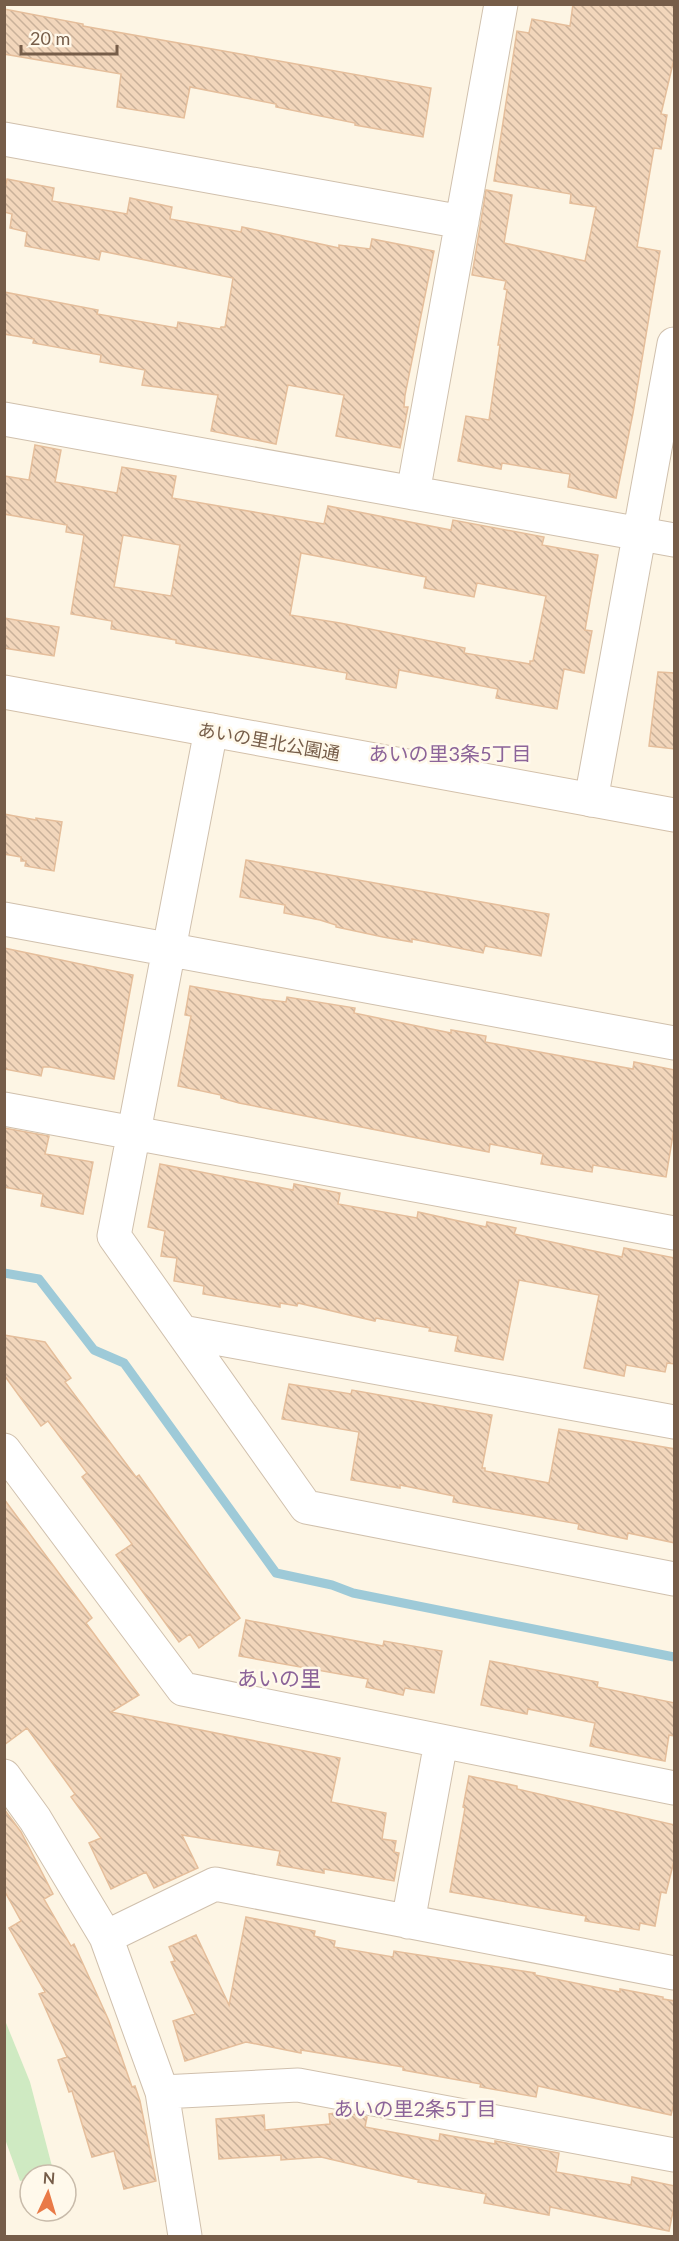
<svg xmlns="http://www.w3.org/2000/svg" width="679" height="2241" viewBox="0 0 679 2241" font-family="Lato,'Noto Sans JP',sans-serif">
	<defs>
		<pattern id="building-back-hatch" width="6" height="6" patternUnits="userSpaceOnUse" patternTransform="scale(1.5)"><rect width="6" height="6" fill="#f2d6bb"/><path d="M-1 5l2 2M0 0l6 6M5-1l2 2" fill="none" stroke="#c9b19a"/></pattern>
	</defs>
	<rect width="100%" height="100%" fill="#fdf5e4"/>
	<!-- green -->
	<path fill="#cfeac2" d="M4 2018 30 2082 54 2174 30 2175V2179L20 2181 5 2139Z"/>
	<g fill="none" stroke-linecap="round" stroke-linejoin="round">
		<!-- stream -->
		<path stroke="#9ecad8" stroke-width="9" d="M4 1273 39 1279 94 1350 124 1363 276 1573 332 1585 353 1593 674 1657"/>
	</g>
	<!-- building -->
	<path fill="url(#building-back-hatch)" stroke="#e5be9b" stroke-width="1.5" fill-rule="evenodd" d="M573 4H675V55L661 114 667 115 661 149 654 148 637 247 660 251 633 413 616 498 568 487 570 474 502 463 501 469 458 461 466 416 489 420 500 345H498L507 290 504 289 506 281 472 275 486 190 512 195 504 243 585 261 596 207 570 203 571 194 494 181 517 31 529 33 532 19 570 26Z
		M4 9 83 24V26L431 88 423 137 355 125V123L276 107V104L190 87 184 118 117 107 121 74 4 54Z
		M7 179 54 188 52 201 127 214 130 198 172 207 170 219 241 232 242 227 339 248V245L370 249 372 239 434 251 405 395 404 407H408L400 448 336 436 344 395 288 385 276 444 211 431 218 395 142 385 145 370 100 362 101 355 33 343 34 339 4 334V292L98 310 97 314 177 328 178 322 220 329 221 327H225L233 278 101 251 99 260 25 246 27 232 10 228 12 214 4 212V193Z
		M35 445 61 450 55 482 117 493 122 467 176 476 172 498 324 524 328 506 451 530 453 520 544 537 542 545 598 555 585 630 592 631 584 673 564 669 557 709 496 698 498 689 399 670 396 688 346 679 347 673 176 643V640L111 629 112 621 71 614 84 535 66 532 67 525 4 514V476L29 480ZM123 535 180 545 171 596 114 587ZM301 553 426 577 424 588 474 597 477 583 546 596 533 661H530V664L464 653 465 648 340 623 290 615Z
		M4 618 59 627 54 656 4 648Z
		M658 672 675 673V749L649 746Z
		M4 814 36 820V818L62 822 54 871 25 866 26 861H21V857L4 854Z
		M246 860 549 914 541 956 485 946 483 953 412 939V942L383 937 336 927V925L320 920 284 913 285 905 240 897Z
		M4 948 133 975 114 1079 50 1067H43L41 1076 4 1069Z
		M190 986 261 999 286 1002 287 997 355 1008 354 1013 451 1033V1030L486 1036 485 1042 633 1069 634 1062 675 1070V1123L666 1177 593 1165 592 1172 541 1164 543 1154 490 1144 489 1152 239 1103 221 1098V1095L178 1086 191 1016 185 1015Z
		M4 1128 49 1136 45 1154 93 1162 83 1214 41 1206 43 1194 4 1187Z
		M160 1164 293 1190 294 1184 340 1193 338 1204 417 1218 418 1212 486 1227 487 1222 516 1228 514 1234 622 1257 624 1248 675 1258V1364L667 1363 665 1372 626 1365 624 1376 584 1368 599 1295 519 1280 503 1360 455 1351 458 1336 429 1331 430 1328 376 1318 375 1321 298 1303 297 1306 280 1303V1307L203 1294 204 1286 174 1281 177 1258 161 1256 165 1231 148 1227Z
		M4 1335 45 1342 71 1378 65 1382 136 1477 139 1475 240 1618 199 1648 190 1634 179 1642 116 1555 132 1544 82 1477 87 1473 48 1421 41 1426 4 1375Z
		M289 1384 351 1394 352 1390 492 1415 482 1468H485V1471L549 1483 559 1429 675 1449V1543L628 1533 627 1539 578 1529 579 1524 453 1502 454 1496 400 1485V1488L351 1480 359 1432 282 1419Z
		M4 1499 92 1618 86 1623 139 1695 111 1712 340 1758 331 1802 386 1813 382 1839 396 1841 394 1852 399 1853 394 1881 324 1869V1873L277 1865 280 1851 182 1835 198 1868 154 1888 146 1872 111 1889 89 1843 101 1838 71 1797 75 1794 27 1728 4 1745Z
		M246 1620 383 1646 384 1641 442 1651 434 1693 405 1688 403 1695 366 1687 368 1679 239 1656Z
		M490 1661 598 1682 597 1687 675 1703V1736L669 1735 665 1761 590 1746 595 1723 528 1709 527 1714 481 1705Z
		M469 1776 517 1786V1789L675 1825V1857L666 1893 661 1892 655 1926 640 1923 639 1930 585 1921 586 1916 450 1892 465 1808 463 1807Z
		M4 1809 21 1832 53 1894 44 1899 71 1946 74 1944 109 2021 132 2087 135 2086 140 2101 156 2181 124 2189 114 2151 92 2157 72 2091 69 2092 58 2060 67 2057 39 1994 45 1992 9 1928 21 1921 4 1890Z
		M246 1917 315 1931 314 1936 335 1941 334 1947 393 1957 394 1951 535 1973V1975L620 1992V1989L663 1997V1999L675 2001V2099L671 2115 538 2086 536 2097 480 2087 481 2084 403 2070V2067L301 2050V2053L246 2042 185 2061 173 2021 195 2014 171 1962 175 1961 169 1947 196 1935 229 2005Z
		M343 2112 367 2117 365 2127 439 2141 440 2134 495 2144V2141L559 2153 556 2172 631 2185 632 2177 675 2186V2202L669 2231 550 2207 549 2215 484 2203 486 2194 418 2182 419 2180 321 2157 281 2160V2155L219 2159 216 2119 264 2115 265 2130 330 2124 329 2114Z"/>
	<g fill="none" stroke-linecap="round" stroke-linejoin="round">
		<!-- street casing -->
		<g stroke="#d0c0ad" stroke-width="35">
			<path id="street" d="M4 139 462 222
				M4 419 674 540
				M413 493 501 4
				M211 730 114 1236 306 1507 674 1579
				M591 800 674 344
				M4 919 674 1043
				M4 1109 674 1233
				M182 1332 674 1422
				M4 1450 183 1689 674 1788
				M4 1776 35 1819 106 1937 162 2092 185 2236
				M408 1922 441 1742
				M106 1937 215 1884 674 1973
				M162 2092 298 2085 674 2155"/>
		</g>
		<!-- secondary casing -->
		<g stroke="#d3c0aa" stroke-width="35">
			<path id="secondary" d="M4 692 674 815"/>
		</g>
		<!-- street -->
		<use href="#street" stroke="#fff" stroke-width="33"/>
		<!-- secondary -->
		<use href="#secondary" stroke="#fff" stroke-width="33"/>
	</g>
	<g text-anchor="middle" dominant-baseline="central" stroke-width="5" stroke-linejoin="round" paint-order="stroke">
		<!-- street labels -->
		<g font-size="18" fill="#765d49" stroke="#fff9eb">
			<text transform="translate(269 741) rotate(10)">あいの里北公園通</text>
		</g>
		<!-- neighbourhood labels -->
		<g font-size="20" fill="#8c6499" stroke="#fff9eb">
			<text x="450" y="753">あいの里3条5丁目</text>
			<text x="415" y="2108">あいの里2条5丁目</text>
		</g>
		<!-- quarter labels -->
		<g font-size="21" fill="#8c6499" stroke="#fff9eb">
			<text x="279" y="1677">あいの里</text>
		</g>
	</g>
	<!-- border -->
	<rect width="679" height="2241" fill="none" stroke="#765d49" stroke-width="12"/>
	<!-- north arrow -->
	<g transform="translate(48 2193) rotate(4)"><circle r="28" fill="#fff9eb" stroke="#c8bbaa" stroke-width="1.5"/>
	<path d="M0-4.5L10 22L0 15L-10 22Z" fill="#e97a47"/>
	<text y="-9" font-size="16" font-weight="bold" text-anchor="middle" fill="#765d49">N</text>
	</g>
	<!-- scale -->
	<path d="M21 45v9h96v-9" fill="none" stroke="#765d49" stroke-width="3"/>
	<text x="30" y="45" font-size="18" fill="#765d49" stroke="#fff9eb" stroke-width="4.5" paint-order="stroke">20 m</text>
</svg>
